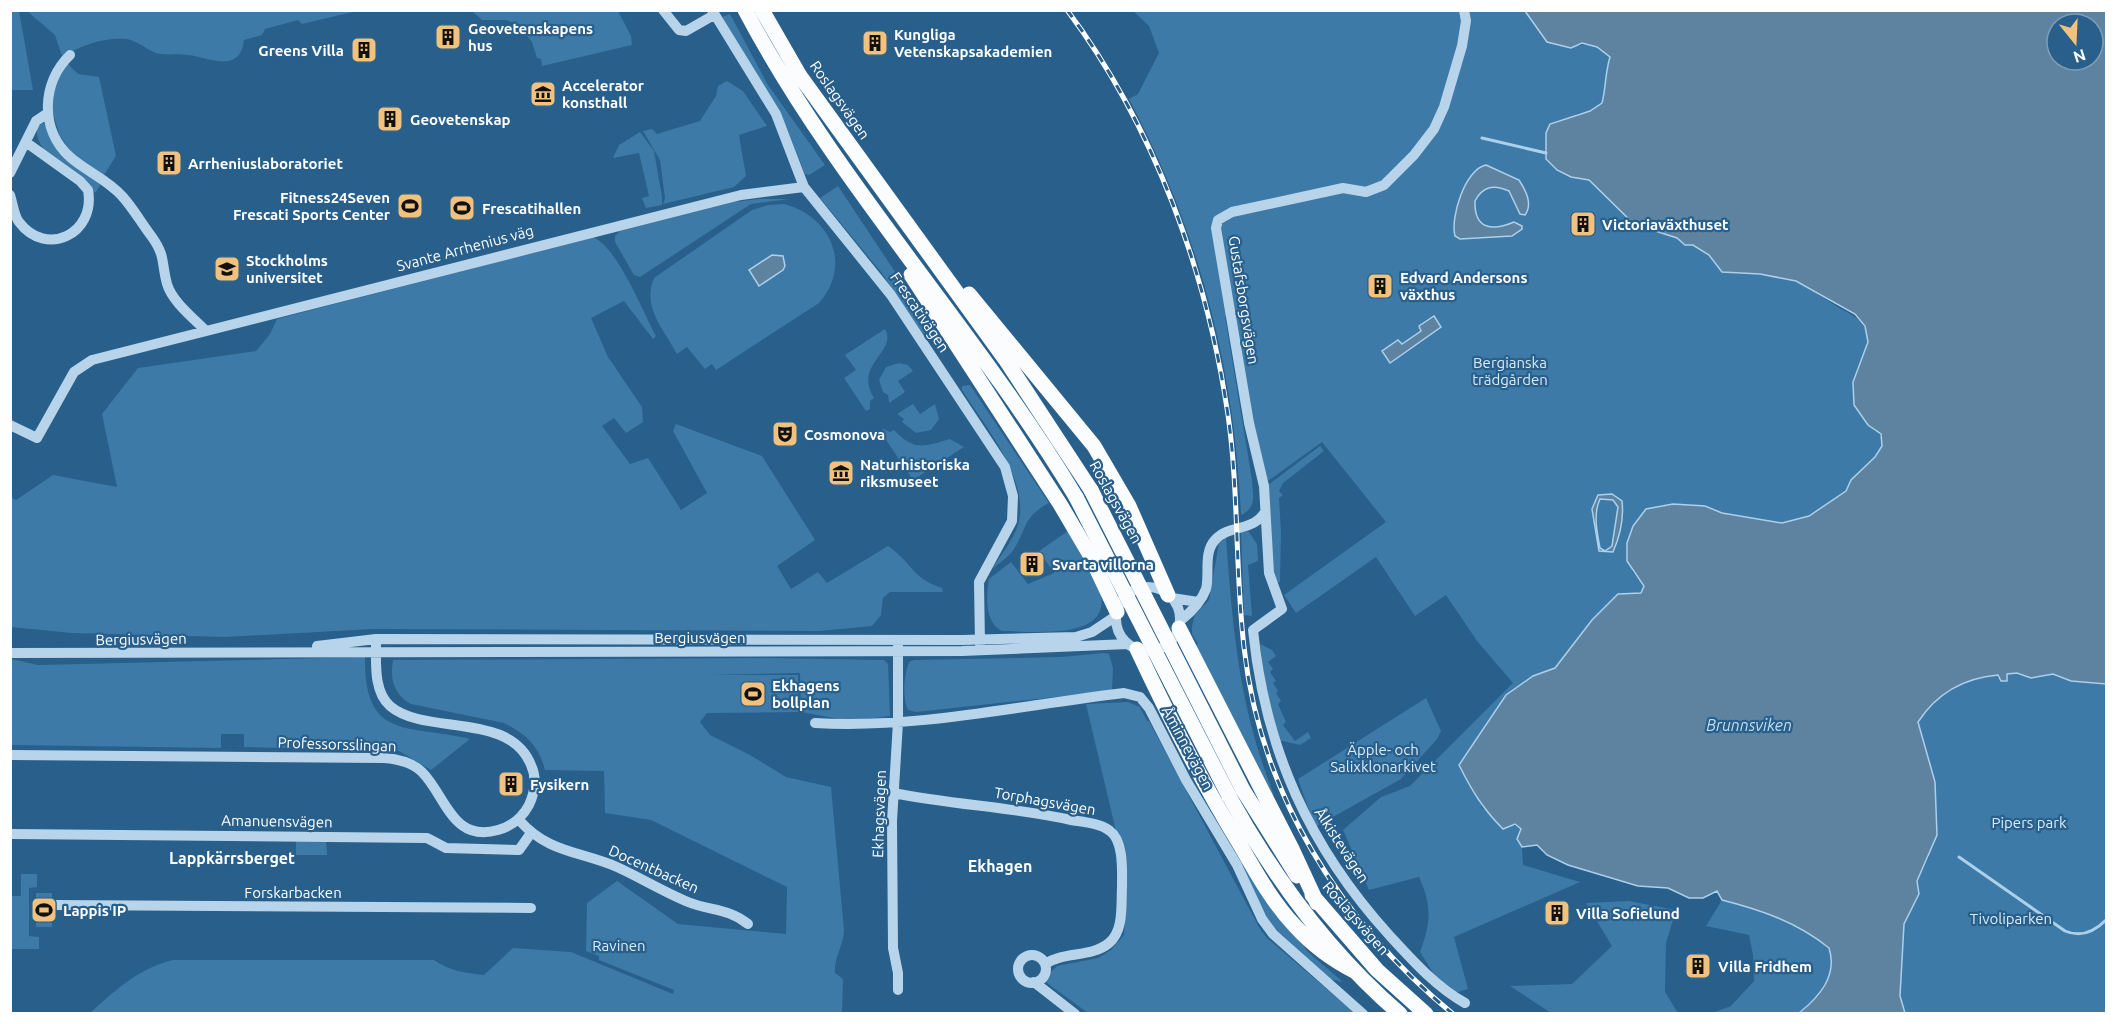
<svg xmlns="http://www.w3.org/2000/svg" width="2117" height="1024" viewBox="0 0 2117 1024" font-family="Ubuntu,sans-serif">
	<rect width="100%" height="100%" fill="#285f8b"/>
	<!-- green -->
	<path fill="#3d7aa7" d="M11 10 19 11 33 90H11Z
		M27 11H357L302 24 298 20 265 29 262 35 244 40C240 75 208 57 188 55 177 53 166 56 156 53 146 49 137 41 127 39 101 37 83 46 62 56L55 35Z
		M472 11H618L631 36 632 45 542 66 541 59 537 58 532 42 522 30V26L506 20H482Z
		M1133 11H1525L1542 33 1571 48C1587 41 1596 46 1610 56 1605 73 1606 87 1602 103L1590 111 1576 114 1571 177 1589 180 1634 224 1677 238 1685 245H1693L1709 255 1722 272C1746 275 1775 272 1797 282 1814 290 1828 302 1845 311 1858 318 1868 325 1869 342L1853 382 1871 425 1881 434 1882 446 1875 457 1851 480 1846 491 1810 515 1782 523 1722 513 1705 506 1632 571 1644 586 1641 593 1618 594 1592 620 1555 668 1533 676 1506 695 1460 765C1467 780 1477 793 1482 808L1521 829 1517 839 1522 847 1523 865 1580 882 1454 937 1468 989 1455 993 1435 976 1420 952C1431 922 1432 906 1419 877L1369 890 1343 830 1381 797 1410 786 1513 683 1477 641 1446 595 1415 616 1376 557 1296 613 1284 595 1386 522 1322 442 1268 481 1249 405 1234 323 1225 316 1252 480C1253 495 1257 508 1241 515 1235 369 1198 229 1129 99L1138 94 1159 53 1149 26Z
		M730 14 768 85 825 165 809 175 805 174 788 131 722 17Z
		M67 63 78 74 99 77 116 156 104 175 72 153 60 136 53 114 52 89Z
		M727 81 743 91 767 126 739 135 746 176 734 187 663 204 665 198 660 160 643 131 652 129 657 134 700 121 716 96 718 86Z
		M43 123 101 184 96 192 92 193C75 178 32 151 37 127Z
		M640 132 654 151 662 197V205L646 208 642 198 649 196 639 153 613 158 619 145Z
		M838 186 943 344V355L934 346 936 344 932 339 930 340 927 334 924 335 881 272 820 198Z
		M759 199H790L751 204 640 277 634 275 615 242V236L620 231 734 202Z
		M784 204C830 216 853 264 819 303L716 370 712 364 705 369 687 347 677 354C663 328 642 307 654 278L752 210 768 205Z
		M593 237C618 248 642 310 656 336L653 339 624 301 591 318 608 357 642 407 643 422 626 433 614 418 602 426 630 464 648 458 681 510 707 493 673 431 676 424 762 456 815 540 777 566 791 589 818 572 827 583 888 546C912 562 911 578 942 588L943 592H890L883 598 881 615 872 626 820 631 373 629 225 637 72 633 11 627 10 497 16 500 53 475 117 487 102 414 138 368 256 351 270 334 277 319Z
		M885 329C898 352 853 364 874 398L870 401V409L866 411 844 378 856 370 845 355Z
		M899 363 908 365 913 371 898 381 905 392 889 403 888 395 883 392 879 380 886 367Z
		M970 385 1049 503C1022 518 1028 527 1014 549 1009 557 999 563 992 569 1001 555 1013 540 1018 525 1031 480 984 425 962 390V386Z
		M913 404 920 414 935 404 939 419 931 430 916 433 902 422 904 419 897 414Z
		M883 429 890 432 894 430C914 451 923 447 950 439L964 447 913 480 880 431Z
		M1320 446 1324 451 1283 483 1279 491 1283 495 1279 498 1281 532 1280 582H1274L1268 485Z
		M1068 531C1079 550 1094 571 1100 592 1114 642 1030 631 1002 631 984 622 986 596 989 579L1011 562 1028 584 1054 573 1039 551Z
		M1248 531 1257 544 1258 561 1248 565 1252 616 1244 615 1241 532Z
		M1226 538C1233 631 1239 707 1274 795L1270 797 1194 647 1198 644 1192 634V626L1195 615 1209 600 1219 543Z
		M1260 644 1272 650 1276 656 1268 662 1273 669 1270 672 1276 681 1273 683 1278 691 1276 693 1281 701 1278 704 1286 722 1283 725 1295 741 1308 732 1311 738 1300 745 1278 740 1267 700Z
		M1104 653 1109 654 1113 668 1112 691 916 712 908 710C902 697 904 675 909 662L914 660 1061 657Z
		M365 657C364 741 407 724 470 739L431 770 399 751 244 747V734H221V748L11 745V659L38 665Z
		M771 658 884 660 888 664 890 716 850 721 801 712 800 673 712 675H798L799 712 707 713 700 722 710 735 750 755 786 777 831 787 844 931C843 947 834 957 835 973L843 979 842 1013 89 1014C114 991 139 968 173 960H434C450 971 465 973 484 975L513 948 571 952 673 994 674 990 599 960V956L586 951 587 903 617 881 678 924 786 934 787 887 651 820 605 813 604 771 545 770C539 746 526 734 504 723L411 704C393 694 390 679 393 660Z
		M2017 673 2031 678 2053 674 2071 681 2106 684V1013H1905L1900 996 1904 924 1919 894 1917 881 1929 857 1935 782 1918 723C1937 693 1963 679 1998 675L2001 681H2007V674Z
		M1426 698 1441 731 1437 739 1401 779 1315 827 1298 779Z
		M1128 702 1140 707 1147 721H1149L1260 929 1267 938 1355 1013H1088L1047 983 1048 975 1057 966 1098 958 1111 950 1124 935 1127 878 1086 704Z
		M296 840H326L327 855H296Z
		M1241 858 1308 952 1343 982 1331 979 1271 925 1254 895Z
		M21 874H37V887L29 888V936L39 937V949H11V896H21Z
		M36 893H52V927H36Z
		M1722 900C1761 910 1797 922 1829 948 1838 976 1819 997 1799 1013H1712L1731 1006 1754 981 1753 955 1749 935 1706 926Z
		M1629 901 1676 910 1666 943 1665 992 1678 1013H1551L1510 986 1572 984 1612 946 1586 903Z"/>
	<!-- water -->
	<path fill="#5e83a0" stroke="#acd0ea" stroke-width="1.5" fill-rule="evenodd" d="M1525 11H2106V684L2071 681 2053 674 2031 678 2017 673 2007 674V681H2001L1998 675C1963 678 1937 693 1918 722L1935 782 1937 835 1917 881 1919 894 1904 924 1900 996 1905 1013H1799C1819 997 1838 976 1829 948 1797 922 1761 910 1722 900L1717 891 1703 898H1689L1668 888 1638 886 1568 865 1547 855 1537 845 1522 847 1517 839 1521 829 1515 824 1503 829C1483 809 1472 791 1459 765L1506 695 1533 676 1555 668 1592 620 1618 594 1641 593 1644 586 1627 561V543L1633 526 1646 509 1673 504 1705 506 1722 513 1782 523 1809 516 1846 491 1851 480 1875 457 1882 446 1881 434 1868 425 1854 405 1853 382 1868 342 1865 326 1855 314 1796 281 1760 274 1722 272 1709 255 1693 245H1685L1677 238 1634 224 1589 180 1571 177 1557 170 1546 159V133L1550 124 1590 111 1602 103C1606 88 1605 73 1610 57L1597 47 1582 43 1571 48 1547 42ZM2057 24H2093V60H2057Z
		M1486 165 1519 180C1526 191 1533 204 1525 215L1520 214 1509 191C1494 184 1483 186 1475 201 1474 230 1493 231 1514 222L1522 226V229L1512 236 1460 239 1455 236C1450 218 1465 169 1486 165Z
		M772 255 783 256 785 266 783 270 759 286 749 270Z
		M1434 316 1441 327 1390 363 1382 351 1398 340 1402 344 1421 331 1419 326Z
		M1612 494 1622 501C1624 518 1620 536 1613 552L1599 551 1592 509 1598 495ZM1600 499 1613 500 1618 507 1612 546 1605 551 1600 548C1597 533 1593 513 1600 499Z"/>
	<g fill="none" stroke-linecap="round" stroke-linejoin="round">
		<!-- stream -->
		<path stroke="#acd0ea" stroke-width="3" d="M1482 138 1546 153
			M1959 857 2065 931C2081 938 2095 931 2106 920"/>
		<!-- minor -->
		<path stroke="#b7d4ea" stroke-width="10" d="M663 10 679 30 686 31 714 15
			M712 10 776 114 804 187 891 295 1005 467 1013 496 1012 521 979 582 980 644
			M1464 10 1466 21 1462 46 1444 107 1434 129 1414 155 1384 185 1366 192 1343 188 1232 212 1218 220 1216 228 1249 423 1264 486 1269 573 1282 609 1253 630C1265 749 1309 847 1390 936 1412 960 1436 987 1465 1003
			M70 55C42 82 39 129 70 157 86 171 108 180 122 196 133 208 142 224 152 237 166 257 161 262 167 284 172 301 192 317 205 330
			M10 173 36 121 48 113
			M10 195C13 204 14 216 19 222 46 258 96 234 88 190L80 181 27 143
			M10 425 37 438 74 372 92 360 741 195 804 187
			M1116 619a32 32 0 1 1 64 0a32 32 0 1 1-64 0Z
			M1172 598 1198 602
			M1180 621C1190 613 1201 603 1206 589 1210 574 1203 553 1215 540 1229 524 1253 532 1265 512
			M317 646 376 639 962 640 1076 637 1092 632 1116 616
			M898 646V722L892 821 893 948 898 973V990
			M10 653 962 651 1128 644
			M815 723C918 729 1021 705 1124 693L1140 697 1149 708 1186 780 1237 865 1262 919 1273 934 1363 1014
			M10 755 384 758C397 759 412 762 422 772 446 796 452 843 498 830 513 826 522 818 529 805 535 792 537 778 531 765 510 711 425 736 390 706 374 692 376 665 376 645
			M894 793C953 805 1013 807 1071 820 1083 822 1100 823 1110 831 1124 841 1122 872 1122 887 1121 905 1124 931 1109 943 1091 958 1064 951 1045 964
			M519 820C548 853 580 851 617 867 641 878 664 892 688 902 710 911 728 908 748 924
			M10 834 427 838 446 848 519 850 531 833
			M55 905 531 908
			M1018 969a14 14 0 1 1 28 0a14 14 0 1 1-28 0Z
			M1034 982 1075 1014"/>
		<!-- major -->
		<path stroke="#fafcfe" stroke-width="15" d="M745 10C837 184 975 329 1076 497
			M762 10 800 76 1005 359 1091 490
			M911 275 1060 504 1090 555 1117 612
			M969 294 1094 446 1129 506 1168 595
			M1179 628 1292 849 1317 903
			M1137 649C1168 715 1201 781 1239 843 1256 872 1272 902 1295 926 1313 946 1332 960 1356 972
			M1243 790 1297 876
			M1229 796C1274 878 1329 953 1400 1014
			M1312 895 1377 970 1426 1014"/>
		<!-- rail casing -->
		<g stroke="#fff" stroke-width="5">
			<path id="rail" d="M1067 10C1154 126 1207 272 1228 415 1239 492 1235 570 1244 647 1260 794 1340 921 1453 1014"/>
		</g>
		<!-- rail -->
		<use href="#rail" stroke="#285f8b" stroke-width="3" stroke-dasharray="9" stroke-linecap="butt"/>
		<!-- major-bridge -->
		<path stroke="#fafcfe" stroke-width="15" d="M1091 490 1243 790
			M1076 497 1229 796"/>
	</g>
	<!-- icons -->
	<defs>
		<g id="building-square" transform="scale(1.35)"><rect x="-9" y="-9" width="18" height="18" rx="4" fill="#f1c27d" stroke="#285f8b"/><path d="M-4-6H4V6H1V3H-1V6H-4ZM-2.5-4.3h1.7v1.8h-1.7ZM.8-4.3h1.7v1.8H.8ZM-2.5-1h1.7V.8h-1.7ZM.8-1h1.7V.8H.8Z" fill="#111"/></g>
		<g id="museum-square" transform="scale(1.35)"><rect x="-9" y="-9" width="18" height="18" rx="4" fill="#f1c27d" stroke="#285f8b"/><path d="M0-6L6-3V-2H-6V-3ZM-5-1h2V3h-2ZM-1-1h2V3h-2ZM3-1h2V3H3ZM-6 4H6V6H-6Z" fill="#111"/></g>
		<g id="stadium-square" transform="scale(1.35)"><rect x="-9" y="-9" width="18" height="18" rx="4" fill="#f1c27d" stroke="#285f8b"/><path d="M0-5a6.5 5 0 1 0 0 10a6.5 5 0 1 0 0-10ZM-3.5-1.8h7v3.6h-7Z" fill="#111"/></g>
		<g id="university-square" transform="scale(1.35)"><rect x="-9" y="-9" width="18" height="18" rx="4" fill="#f1c27d" stroke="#285f8b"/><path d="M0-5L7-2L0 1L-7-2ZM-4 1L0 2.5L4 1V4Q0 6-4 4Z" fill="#111"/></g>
		<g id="theatre-square" transform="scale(1.35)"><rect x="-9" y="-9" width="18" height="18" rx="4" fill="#f1c27d" stroke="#285f8b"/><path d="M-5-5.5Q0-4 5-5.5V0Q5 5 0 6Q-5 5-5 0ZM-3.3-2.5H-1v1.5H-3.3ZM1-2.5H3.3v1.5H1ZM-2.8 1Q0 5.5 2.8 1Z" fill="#111"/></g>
	</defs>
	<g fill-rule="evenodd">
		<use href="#building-square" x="448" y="37"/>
		<use href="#building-square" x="875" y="43"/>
		<use href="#building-square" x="364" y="50"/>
		<use href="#museum-square" x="543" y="94"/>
		<use href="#building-square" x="390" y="119"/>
		<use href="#building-square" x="169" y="163"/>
		<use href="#stadium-square" x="410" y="206"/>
		<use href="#stadium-square" x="462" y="208"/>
		<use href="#building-square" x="1583" y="224"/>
		<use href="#university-square" x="227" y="269"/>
		<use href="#building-square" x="1380" y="286"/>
		<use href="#theatre-square" x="785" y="434"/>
		<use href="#museum-square" x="841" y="473"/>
		<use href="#building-square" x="1032" y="564"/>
		<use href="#stadium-square" x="753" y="694"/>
		<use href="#building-square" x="511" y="784"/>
		<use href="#stadium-square" x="44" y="910"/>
		<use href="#building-square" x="1557" y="913"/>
		<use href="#building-square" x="1698" y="966"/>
	</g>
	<g text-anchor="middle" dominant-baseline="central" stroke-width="4.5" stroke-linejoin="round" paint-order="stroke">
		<!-- poi labels -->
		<g font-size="15" font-weight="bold" fill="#fff" stroke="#285f8b" text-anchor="start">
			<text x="468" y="28">Geovetenskapens<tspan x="468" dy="17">hus</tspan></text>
			<text x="894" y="34">Kungliga<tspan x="894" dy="17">Vetenskapsakademien</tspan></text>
			<text x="344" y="50" text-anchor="end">Greens Villa</text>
			<text x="562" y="85">Accelerator<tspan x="562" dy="17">konsthall</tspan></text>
			<text x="410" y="119">Geovetenskap</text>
			<text x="188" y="163">Arrheniuslaboratoriet</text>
			<text x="390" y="197" text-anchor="end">Fitness24Seven<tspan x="390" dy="17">Frescati Sports Center</tspan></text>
			<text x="482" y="208">Frescatihallen</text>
			<text x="1602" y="224">Victoriaväxthuset</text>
			<text x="246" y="260">Stockholms<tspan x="246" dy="17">universitet</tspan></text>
			<text x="1400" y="277">Edvard Andersons<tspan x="1400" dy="17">växthus</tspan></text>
			<text x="804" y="434">Cosmonova</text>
			<text x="860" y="464">Naturhistoriska<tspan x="860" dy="17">riksmuseet</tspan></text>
			<text x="1052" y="564">Svarta villorna</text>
			<text x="772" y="685">Ekhagens<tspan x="772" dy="17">bollplan</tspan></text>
			<text x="530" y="784">Fysikern</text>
			<text x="63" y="910">Lappis IP</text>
			<text x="1576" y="913">Villa Sofielund</text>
			<text x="1718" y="966">Villa Fridhem</text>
		</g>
		<!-- street labels -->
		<g font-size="15" fill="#fff" stroke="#285f8b">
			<text transform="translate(840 100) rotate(55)">Roslagsvägen</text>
			<text transform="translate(465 248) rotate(-15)">Svante Arrhenius väg</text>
			<text transform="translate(1244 300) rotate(81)">Gustafsborgsvägen</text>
			<text transform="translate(920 312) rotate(56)">Frescativägen</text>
			<text transform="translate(1116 502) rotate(61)">Roslagsvägen</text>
			<text x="700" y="637">Bergiusvägen</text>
			<text transform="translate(141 639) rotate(-1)">Bergiusvägen</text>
			<text transform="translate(337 744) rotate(2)">Professorsslingan</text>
			<text transform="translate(1188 748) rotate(62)">Åminnevägen</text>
			<text transform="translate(1045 801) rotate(10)">Torphagsvägen</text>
			<text transform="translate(879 814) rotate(-88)">Ekhagsvägen</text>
			<text transform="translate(277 821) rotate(1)">Amanuensvägen</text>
			<text transform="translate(1342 845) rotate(57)">Ålkistevägen</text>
			<text transform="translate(654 869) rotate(24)">Docentbacken</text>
			<text x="293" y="892">Forskarbacken</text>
			<text transform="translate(1356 918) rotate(49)">Roslagsvägen</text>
		</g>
		<!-- park labels -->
		<g font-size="15" fill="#dbebf7" stroke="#285f8b">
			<text x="1510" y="362">Bergianska<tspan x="1510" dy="17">trädgården</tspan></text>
			<text x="1383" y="749">Äpple- och<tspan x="1383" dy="17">Salixklonarkivet</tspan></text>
			<text x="2029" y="822">Pipers park</text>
			<text x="2011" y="918">Tivoliparken</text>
			<text x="619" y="945">Ravinen</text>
		</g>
		<!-- water labels -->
		<g font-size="16" font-style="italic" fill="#c3ddf1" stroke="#285f8b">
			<text x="1749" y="725">Brunnsviken</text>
		</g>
		<!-- neighbourhood labels -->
		<g font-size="16" font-weight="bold" fill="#fff" stroke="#285f8b">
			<text x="232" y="858">Lappkärrsberget</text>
			<text x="1000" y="866">Ekhagen</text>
		</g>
	</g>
	<!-- border -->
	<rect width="2117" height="1024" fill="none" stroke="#ffffff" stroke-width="24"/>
	<!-- north arrow -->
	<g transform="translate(2075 42) rotate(162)"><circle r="28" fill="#285f8b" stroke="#7e9fb9" stroke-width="1.5"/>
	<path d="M0-4.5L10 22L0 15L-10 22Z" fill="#f1c27d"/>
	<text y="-9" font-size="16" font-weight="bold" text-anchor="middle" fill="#ffffff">N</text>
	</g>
</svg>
